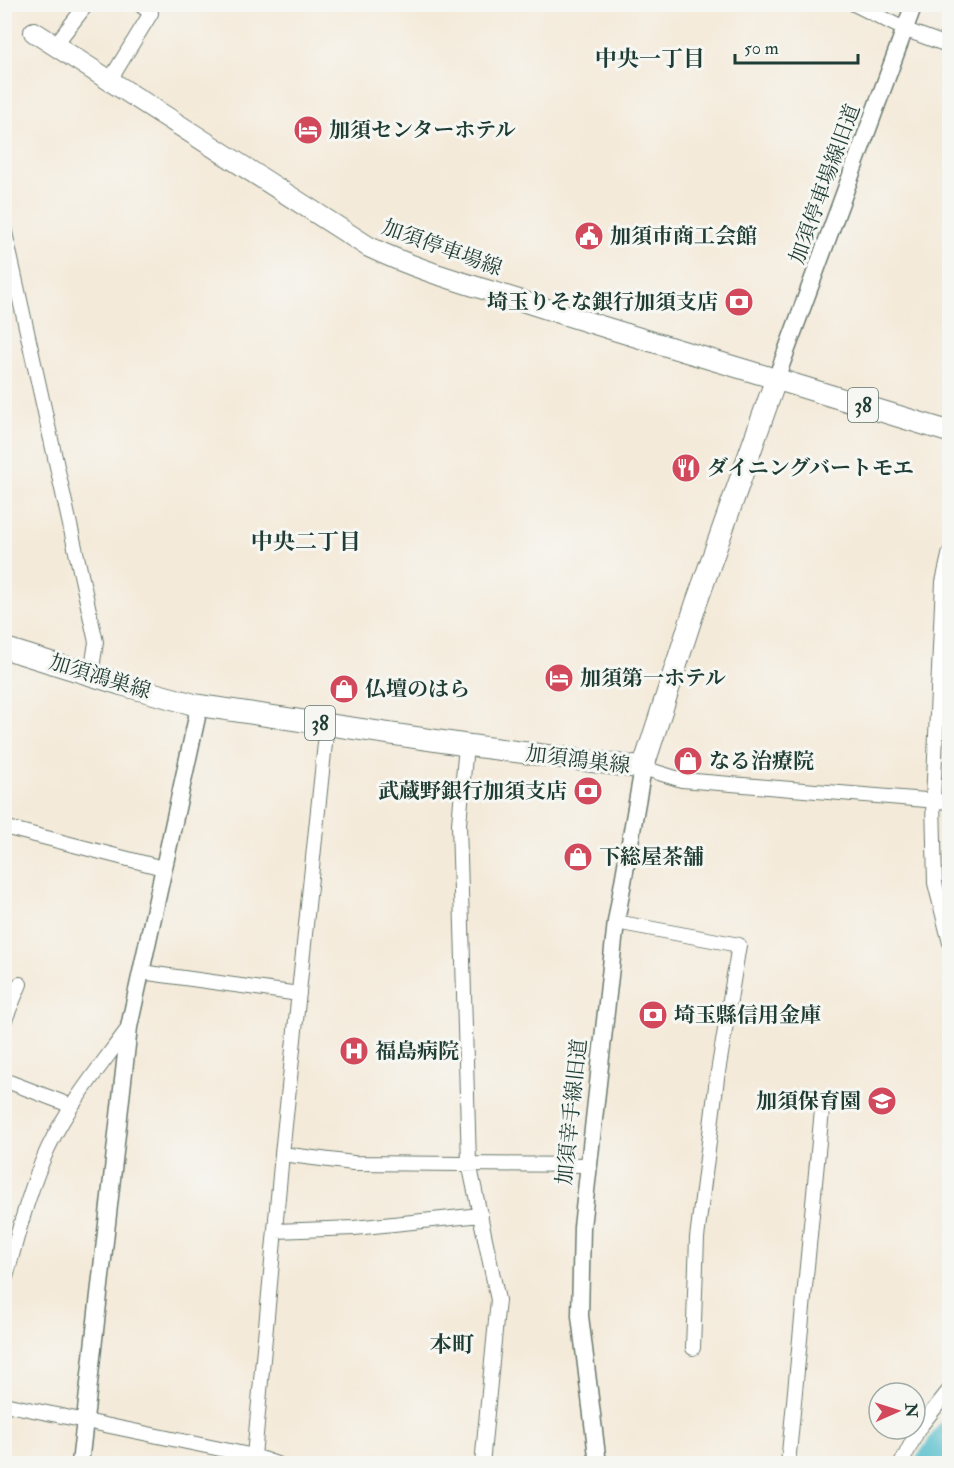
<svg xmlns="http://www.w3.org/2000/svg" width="954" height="1468" viewBox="0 0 954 1468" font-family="'IM FELL Double Pica','Noto Serif JP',serif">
	<rect width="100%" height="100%" fill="#f6f6f2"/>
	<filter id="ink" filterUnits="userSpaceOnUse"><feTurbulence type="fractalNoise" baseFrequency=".0167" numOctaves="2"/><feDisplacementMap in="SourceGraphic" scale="12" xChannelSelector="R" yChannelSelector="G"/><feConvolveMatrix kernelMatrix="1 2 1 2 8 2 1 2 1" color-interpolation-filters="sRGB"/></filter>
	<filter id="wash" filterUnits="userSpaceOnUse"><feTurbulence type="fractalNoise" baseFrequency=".008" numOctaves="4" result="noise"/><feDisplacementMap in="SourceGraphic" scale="24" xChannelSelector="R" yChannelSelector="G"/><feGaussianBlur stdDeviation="1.35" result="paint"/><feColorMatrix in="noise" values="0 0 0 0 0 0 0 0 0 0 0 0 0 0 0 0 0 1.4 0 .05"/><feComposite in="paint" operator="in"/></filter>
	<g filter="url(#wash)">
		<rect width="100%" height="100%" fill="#f4ead9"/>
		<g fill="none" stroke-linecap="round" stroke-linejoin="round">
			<!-- river -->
			<path stroke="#4fbbca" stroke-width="30" d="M930 1464 950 1434"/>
		</g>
	</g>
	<g filter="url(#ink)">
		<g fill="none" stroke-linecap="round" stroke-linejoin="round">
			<!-- minor casing -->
			<g stroke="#6a7a6e" stroke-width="16">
				<path id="minor" d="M854 4 906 30 950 46
					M55 45 87 4
					M110 80 151 13 139 4
					M4 228 96 642 91 675
					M950 551 943 582 933 801 935 883 950 943
					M466 745 459 824 469 1163 498 1300 482 1464
					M643 768 682 780 950 802
					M4 827 163 868
					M616 922 739 945 717 1078 697 1238 693 1348
					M141 972 299 994
					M4 1022 20 984
					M4 1080 72 1106
					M282 1154 353 1163 589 1165
					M275 1231 354 1228 481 1215
					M4 1285C15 1244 26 1201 42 1162 62 1112 98 1070 129 1027
					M4 1404 254 1456 277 1464
					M254 1456 282 1154 327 724
					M788 1464 822 1110
					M901 1464 919 1428 950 1389
					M947 1464 950 1460"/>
			</g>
			<!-- tertiary casing -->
			<g stroke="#6a7a6e" stroke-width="19">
				<path id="tertiary" d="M776 379 914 4
					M80 1464 129 1027 197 717 196 705
					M598 1464 580 1316 582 1227 616 922 643 768"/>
			</g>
			<!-- secondary casing -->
			<g stroke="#6a7a6e" stroke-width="22">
				<path id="secondary" d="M34 32 369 247C417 270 468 284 519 300 604 328 690 353 776 379"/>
			</g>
			<!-- primary casing -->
			<g stroke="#6a7a6e" stroke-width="23">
				<path id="primary" d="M4 648 123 685 196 705 466 745 643 768 696 604 776 379 950 432"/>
			</g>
			<!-- minor -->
			<use href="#minor" stroke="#fff" stroke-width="14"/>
			<!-- tertiary -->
			<use href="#tertiary" stroke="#fff" stroke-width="16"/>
			<!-- secondary -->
			<use href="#secondary" stroke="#fff" stroke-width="20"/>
			<!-- primary -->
			<use href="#primary" stroke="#fff" stroke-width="21"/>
		</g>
	</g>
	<!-- icons -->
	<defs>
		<g id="hotel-disc" transform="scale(1.5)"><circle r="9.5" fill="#d1495b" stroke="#f6f6f2"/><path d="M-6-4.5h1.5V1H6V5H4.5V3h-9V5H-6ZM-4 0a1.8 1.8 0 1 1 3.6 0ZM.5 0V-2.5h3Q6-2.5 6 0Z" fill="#fff"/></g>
		<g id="civic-disc" transform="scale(1.5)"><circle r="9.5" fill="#d1495b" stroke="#f6f6f2"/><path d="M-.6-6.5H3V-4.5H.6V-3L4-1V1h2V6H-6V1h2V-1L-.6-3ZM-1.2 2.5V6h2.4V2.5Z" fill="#fff"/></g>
		<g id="bank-disc" transform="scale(1.5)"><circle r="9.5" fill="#d1495b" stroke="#f6f6f2"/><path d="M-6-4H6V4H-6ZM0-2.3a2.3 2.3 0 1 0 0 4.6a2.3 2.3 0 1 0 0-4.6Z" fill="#fff"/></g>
		<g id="restaurant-disc" transform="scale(1.5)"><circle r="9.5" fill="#d1495b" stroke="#f6f6f2"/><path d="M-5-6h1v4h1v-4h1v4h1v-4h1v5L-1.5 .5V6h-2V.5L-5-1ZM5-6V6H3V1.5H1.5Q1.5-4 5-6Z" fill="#fff"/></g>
		<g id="shop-disc" transform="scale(1.5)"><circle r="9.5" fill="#d1495b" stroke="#f6f6f2"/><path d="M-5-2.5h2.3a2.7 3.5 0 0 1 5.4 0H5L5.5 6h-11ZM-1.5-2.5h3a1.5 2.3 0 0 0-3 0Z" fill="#fff"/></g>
		<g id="hospital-disc" transform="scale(1.5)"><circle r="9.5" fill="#d1495b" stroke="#f6f6f2"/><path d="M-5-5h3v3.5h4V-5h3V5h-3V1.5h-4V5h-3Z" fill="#fff"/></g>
		<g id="school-disc" transform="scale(1.5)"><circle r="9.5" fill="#d1495b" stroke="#f6f6f2"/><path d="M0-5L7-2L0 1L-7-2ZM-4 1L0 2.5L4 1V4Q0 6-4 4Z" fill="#fff"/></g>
	</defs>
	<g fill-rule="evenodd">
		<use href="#hotel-disc" x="308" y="130"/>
		<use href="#civic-disc" x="589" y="236"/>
		<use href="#bank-disc" x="739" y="302"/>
		<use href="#restaurant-disc" x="686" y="468"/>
		<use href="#hotel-disc" x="559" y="678"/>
		<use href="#shop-disc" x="344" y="689"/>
		<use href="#shop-disc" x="688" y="761"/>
		<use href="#bank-disc" x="588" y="791"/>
		<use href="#shop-disc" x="578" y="857"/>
		<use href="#bank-disc" x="653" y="1015"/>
		<use href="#hospital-disc" x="354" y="1051"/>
		<use href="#school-disc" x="882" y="1101"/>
	</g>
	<g text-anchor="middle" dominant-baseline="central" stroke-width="6" stroke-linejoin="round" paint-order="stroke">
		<!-- shield labels -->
		<g fill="#f6f6f2" stroke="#60746d" stroke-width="1.5">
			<rect x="848" y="388" width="30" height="34" rx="4.5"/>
			<rect x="305" y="706" width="30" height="34" rx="4.5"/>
		</g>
		<g font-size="20" font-weight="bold" fill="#1f3d34">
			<text x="863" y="405">38</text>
			<text x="320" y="723">38</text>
		</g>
		<!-- poi labels -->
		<g font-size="21" font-weight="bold" fill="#1f3d34" stroke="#f6f6f2" text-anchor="start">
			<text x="329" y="130">加須センターホテル</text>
			<text x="610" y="236">加須市商工会館</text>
			<text x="718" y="302" text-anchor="end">埼玉りそな銀行加須支店</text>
			<text x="707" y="468">ダイニングバートモエ</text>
			<text x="580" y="678">加須第一ホテル</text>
			<text x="365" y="689">仏壇のはら</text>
			<text x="709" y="761">なる治療院</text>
			<text x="567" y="791" text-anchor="end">武蔵野銀行加須支店</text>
			<text x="599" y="857">下総屋茶舗</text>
			<text x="674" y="1015">埼玉縣信用金庫</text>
			<text x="375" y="1051">福島病院</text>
			<text x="861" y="1101" text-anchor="end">加須保育園</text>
		</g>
		<!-- street labels -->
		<g font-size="21" fill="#1f3d34" stroke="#f6f6f2">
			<text transform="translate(825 184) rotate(-70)">加須停車場線旧道</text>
			<text transform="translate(442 248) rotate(20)">加須停車場線</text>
			<text transform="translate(100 677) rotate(17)">加須鴻巣線</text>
			<text transform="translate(578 760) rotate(7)">加須鴻巣線</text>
			<text transform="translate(572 1112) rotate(-84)">加須幸手線旧道</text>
		</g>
		<!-- neighbourhood labels -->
		<g font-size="22" font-weight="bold" fill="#1f3d34" stroke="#f6f6f2">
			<text x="650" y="59">中央一丁目</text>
			<text x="306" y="542">中央二丁目</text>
			<text x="452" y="1345">本町</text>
		</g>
	</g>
	<!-- margin -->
	<rect width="954" height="1468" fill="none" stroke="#f6f6f2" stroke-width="24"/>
	<!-- north arrow -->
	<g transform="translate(897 1411) rotate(87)"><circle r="28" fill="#f6f6f2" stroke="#a0aca6" stroke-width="1.5"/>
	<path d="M0-4.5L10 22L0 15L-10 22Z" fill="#d1495b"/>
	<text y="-9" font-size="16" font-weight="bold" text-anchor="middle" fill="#1f3d34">N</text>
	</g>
	<!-- scale -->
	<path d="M735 54v9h123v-9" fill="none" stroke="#1f3d34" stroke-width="3"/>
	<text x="744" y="54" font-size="18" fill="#1f3d34" stroke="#f6f6f2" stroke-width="4.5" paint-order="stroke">50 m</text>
</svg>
